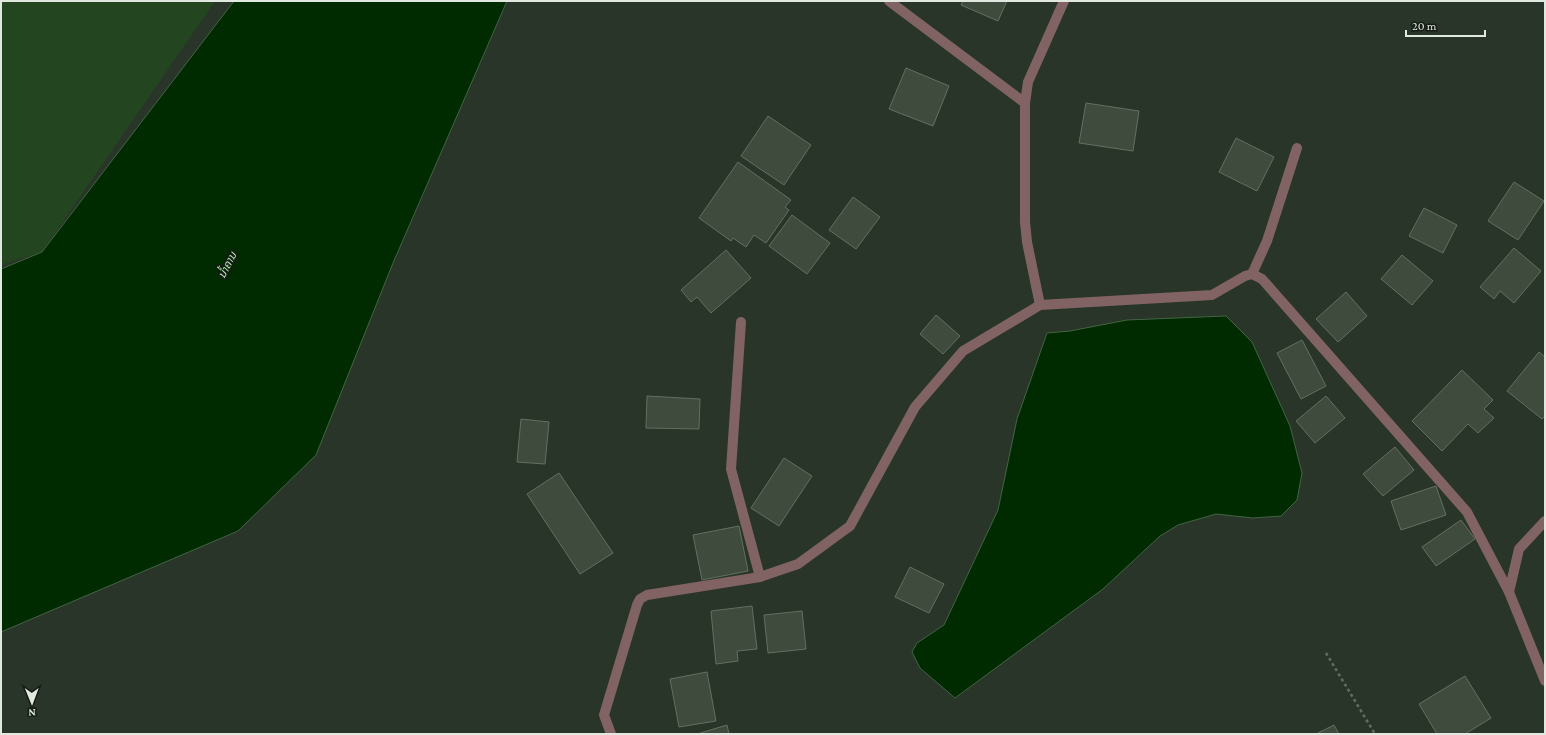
<svg xmlns="http://www.w3.org/2000/svg" width="1546" height="735" viewBox="0 0 1546 735" font-family="'Crimson Pro','Noto Sans Lao',serif">
	<rect width="100%" height="100%" fill="#293528"/>
	<!-- green -->
	<path fill="#234621" d="M1 1H215L42 252 1 265Z"/>
	<!-- water -->
	<path fill="#002b00" stroke="#436443" d="M234 1H507L393 263 316 455 238 531 1 632V269L42 252Z
		M1226 316 1252 342 1290 426 1302 473 1297 500 1281 516 1253 518 1216 514 1178 525 1160 536 1103 589 955 698 920 668 912 652 917 643 944 625 998 510 1017 419 1047 333 1070 331 1127 320Z"/>
	<!-- building -->
	<path fill="#3e4b3d" stroke="#637061" d="M963 1H1007L998 21 961 5Z
		M906 68 949 86 933 126 889 109Z
		M1086 103 1139 111 1133 151 1079 143Z
		M768 116 811 145 784 185 741 156Z
		M1236 138 1274 157 1257 191 1219 172Z
		M738 162 791 200 785 207 789 210 766 243 754 235 746 247 733 238 731 241 699 218Z
		M1514 182 1544 201 1518 240 1488 221Z
		M853 197 880 217 856 249 829 230Z
		M1424 208 1457 225 1443 253 1409 236Z
		M792 215 830 243 807 274 769 246Z
		M1514 248 1541 271 1514 303 1500 291 1494 299 1480 287Z
		M726 250 751 278 711 313 697 297 691 302 681 290Z
		M1402 255 1433 281 1412 305 1381 279Z
		M1346 292 1367 316 1338 342 1316 319Z
		M936 315 960 336 943 354 920 334Z
		M1302 340 1326 386 1301 399 1277 353Z
		M1539 352 1545 357V416L1542 419 1507 391Z
		M1462 370 1493 400 1484 409 1494 418 1478 433 1468 424 1442 451 1412 421Z
		M647 396 700 399 699 429 646 428Z
		M1326 396 1345 418 1315 443 1296 421Z
		M521 419 549 422 545 464 517 462Z
		M1395 447 1414 470 1383 496 1363 474Z
		M784 458 812 476 779 526 751 508Z
		M559 473 613 553 580 574 527 494Z
		M1436 486 1446 515 1401 530 1391 501Z
		M1461 520 1475 539 1436 566 1422 547Z
		M739 526 748 571 702 580 693 535Z
		M910 567 944 584 929 613 895 597Z
		M752 606 757 649 737 651 738 661 716 664 711 611Z
		M802 611 806 649 768 653 764 615Z
		M707 672 716 721 679 727 670 679Z
		M1465 676 1491 718 1465 734H1437L1419 704Z
		M727 725 729 734H697Z
		M1334 725 1339 734H1316Z"/>
	<g fill="none" stroke-linecap="round" stroke-linejoin="round">
		<!-- path -->
		<path stroke="#626d61" stroke-width="2.5" stroke-dasharray="3 3" stroke-linecap="butt" d="M1326 653 1375 734"/>
		<!-- lane -->
		<path stroke="#826364" stroke-width="10" d="M889 1 1025 103
			M1252 274 1267 241 1297 148
			M741 322 731 469 760 577
			M1509 592 1519 549 1545 521"/>
		<!-- street -->
		<path stroke="#826364" stroke-width="10" d="M1040 305 1027 242 1025 222V103L1028 82 1064 1
			M611 734 604 715 637 605 640 599 647 595 760 577 798 564 850 526 915 407 963 351 1040 305 1212 295 1245 276 1252 274 1262 279 1467 512 1509 592 1545 681"/>
	</g>
	<g text-anchor="middle" dominant-baseline="central" stroke-width="4" stroke-linejoin="round" paint-order="stroke">
		<!-- water labels -->
		<g font-size="11" font-style="italic" fill="#aff2aa" stroke="#151b15">
			<text transform="translate(227 265) rotate(-63)">ນ້ຳຄານ</text>
		</g>
	</g>
	<!-- border -->
	<rect width="1546" height="735" fill="none" stroke="#e0e8df" stroke-width="4"/>
	<!-- north arrow -->
	<g transform="translate(32 703) rotate(179)" stroke="#151b15" stroke-width="3" paint-order="stroke">
	<path d="M0-3L7 15L0 10L-7 15Z" fill="#e0e8df"/>
	<text y="-6" font-size="11" font-weight="bold" text-anchor="middle" fill="#e0e8df">N</text>
	</g>
	<!-- scale -->
	<path d="M1406 30v6h79v-6" fill="none" stroke="#e0e8df" stroke-width="2"/>
	<text x="1412" y="30" font-size="12" fill="#e0e8df" stroke="#151b15" stroke-width="3" paint-order="stroke">20 m</text>
</svg>
